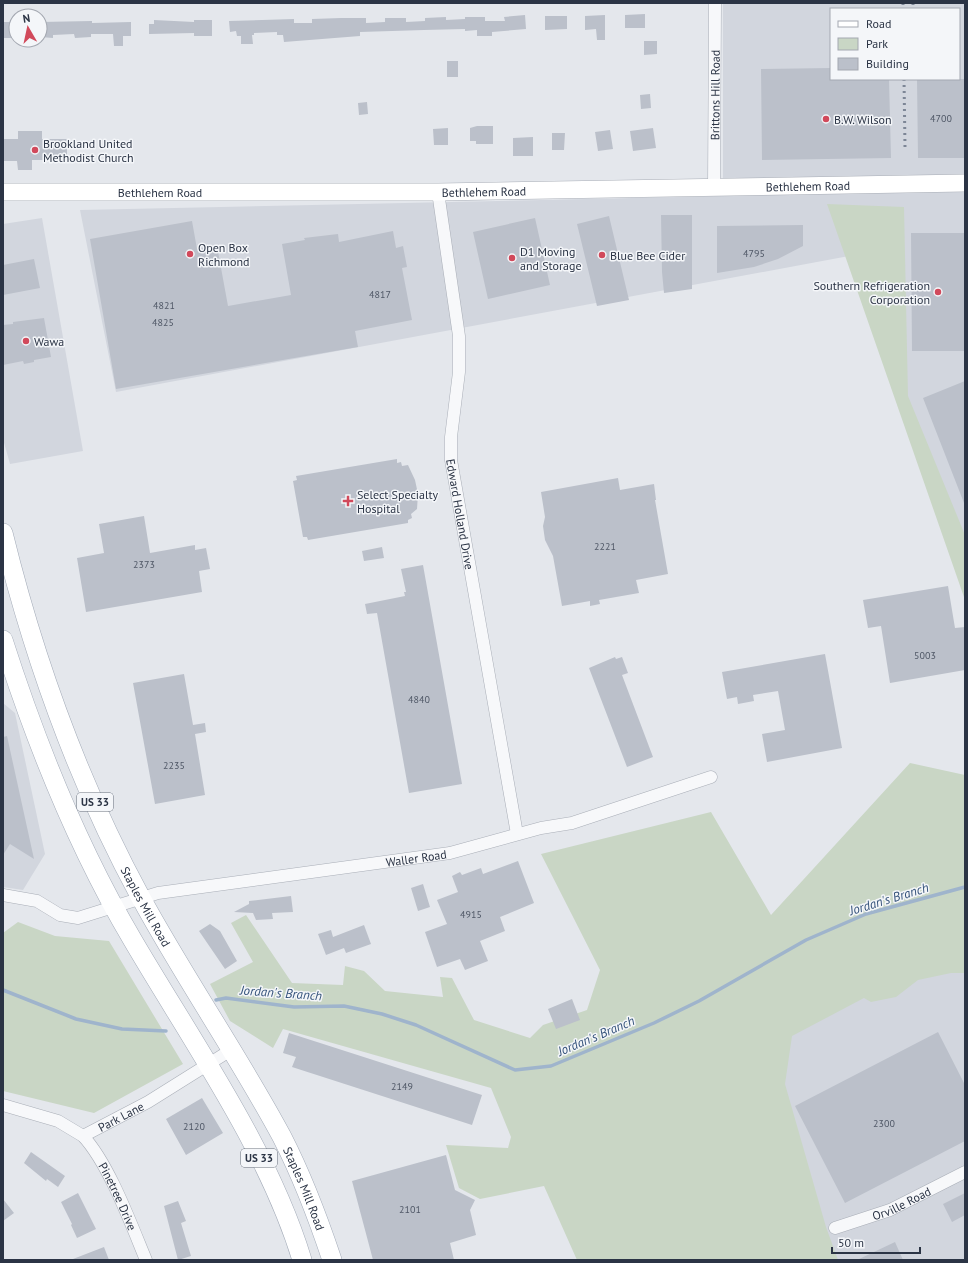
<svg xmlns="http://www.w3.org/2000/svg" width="968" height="1263" viewBox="0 0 968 1263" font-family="'PT Sans',sans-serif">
	<rect width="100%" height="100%" fill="#e4e7ec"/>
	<!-- built -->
	<path fill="#d2d6de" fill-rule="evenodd" d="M723 3H965V551L849 256 116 392 80 210 723 196ZM831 9H959V79H831Z
		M42 218 83 451 10 464 3 439V224Z
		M3 703 15 713 45 854 23 890 3 887Z
		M965 942V1260H834L739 1056Z"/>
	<!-- green -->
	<path fill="#c9d6c5" d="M827 204 904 207 908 396 965 535V600Z
		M910 763 965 775V973H951L918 980 896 997 871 1002 864 998 792 1036 785 1084 826 1227 838 1260H577L544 1186 480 1199 459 1188 446 1145 508 1148 511 1137 491 1088 283 1029 273 1048 230 1021 210 984 253 962 231 923 246 915 292 983 343 985 345 966 364 971 385 991 443 997 440 977 452 978 474 1020 530 1038 543 1025 587 1010 600 970 541 854 711 812 771 915Z
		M18 922 55 936 109 941 183 1064 94 1113 3 1091V933Z"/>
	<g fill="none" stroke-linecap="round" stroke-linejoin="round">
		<!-- stream -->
		<path stroke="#9fb4cc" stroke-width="3.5" d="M3 990 76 1019 122 1029 166 1031
			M216 1000 226 998 294 1007 344 1006 382 1014 416 1025 515 1070 551 1066 654 1023 699 1001 806 940 866 914 965 887"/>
	</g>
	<!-- building -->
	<path fill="#bbc0ca" d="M645 14V28H625V15Z
		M525 15 526 29 492 32V36H477V30L465 31V29L424 30 360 32V36L284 42 283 35H277V32L254 33V35H252L253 44H241V36H237L236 31 230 32 229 21 294 19V23H312V19L341 18H366V23L385 22V18H406V22L425 21V18L446 17V20L465 19V17H485V21H505L504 17Z
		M605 15V40H597L596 29 585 30V16Z
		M545 16H567V29L545 30Z
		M154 20 194 22V20H212V36H194V33L149 34V24H154Z
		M92 21V23L131 22V36H123V46H114L113 34H91V37L75 38 74 34 53 35V38L40 37V22Z
		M3 22H12L13 38H3Z
		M644 41H657V54L644 55Z
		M447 61H458V77H447Z
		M831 68V79H889L891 158 762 160 761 69Z
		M917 79H965V158H918Z
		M650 94 651 108 641 109 640 95Z
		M367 102 368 114 359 115 358 103Z
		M477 126H493V144H476V141H470V128Z
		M448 128V145H434L433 129Z
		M653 128 656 148 633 151 630 131Z
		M610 130 613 149 598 151 595 132Z
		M18 131H42V139H67V160H32V170H18L17 161H3V139H18Z
		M552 133H565L564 150H552Z
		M533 137V156H513V138Z
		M661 215H692V289L664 293 662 272Z
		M609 216 629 300 597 306 577 224Z
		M535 218 550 285 488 299 473 232Z
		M192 221 197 249 217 246 228 306 291 295 282 244 305 240 304 238 338 234 339 242 393 231 396 248 403 246 407 267 402 268 412 320 355 331 358 347 116 389 90 239Z
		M803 225V246L778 259 754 267 717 273V226Z
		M911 233H965V351H912Z
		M34 259 40 288 3 295V265Z
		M44 318 51 357 34 360V362L24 364 23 361 3 365V325L13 324V322Z
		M965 381V503H964L923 398Z
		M397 459V463L401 462 402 466 408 465 415 480 418 494 417 509 411 514 412 518 408 520V523L308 540 307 537H303L293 481 297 480 296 476Z
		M618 478 620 490 654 484 656 500H655L668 574 636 580 639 593 599 600 600 604 590 606V601L562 606 553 556 545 540 543 526 545 517 541 492Z
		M144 516 150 553 195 545V550L206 548 210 569 199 571 202 592 86 612 77 558 104 553 99 524Z
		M382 547 384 558 364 561 362 551Z
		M423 565 462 784 409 793 377 613 367 614 365 604 405 596 404 592H406L401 569Z
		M948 586 955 628 965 627V670L890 683 881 626 868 628 863 600Z
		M825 654 842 748 767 762 762 734 785 730 778 691 753 695 754 701 738 704 737 697 727 699 722 672Z
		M615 657 616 659 622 657 628 673 622 675 653 757 627 767 589 668Z
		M184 674 193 725 205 723 206 732 195 734 205 795 155 804 133 683Z
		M7 736 34 859 10 844 3 855V737Z
		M518 861 534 903 500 917 505 931 480 941 488 961 465 970 460 959 437 967 425 932 447 924 437 900 458 892 452 876 460 872 462 875 481 868 483 874Z
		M423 884 430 907 418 911 411 888Z
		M291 896 293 912 272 913 273 919 256 920 253 913 234 912 249 904V901Z
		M210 924 220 931 237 961 225 969 199 931Z
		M364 925 371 944 346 953 344 948 326 955 318 934 331 930 333 937Z
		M572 999 580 1020 556 1029 548 1009Z
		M938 1032 965 1085V1141L845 1203 795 1106Z
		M289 1033 482 1095 472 1125 292 1067 296 1057 283 1053Z
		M202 1098 223 1133 186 1155 166 1119Z
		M31 1152 65 1176 58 1187 47 1179 46 1181 24 1163Z
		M446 1155 455 1190 475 1200 470 1210 476 1235 450 1243 454 1260H373L352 1181Z
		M78 1193 96 1229 77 1238 71 1225 72 1224 61 1202Z
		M965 1193V1215L952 1222 943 1204Z
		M3 1199 14 1213 3 1221Z
		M178 1201 186 1221 181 1223 191 1256 178 1260 164 1206Z
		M895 1242 903 1260H857Z
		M104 1247 109 1260H74L73 1259Z"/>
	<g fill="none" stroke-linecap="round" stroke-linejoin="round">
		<!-- street casing -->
		<g stroke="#a9aeb7" stroke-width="13">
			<g id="street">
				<path id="s1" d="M714 188 715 3"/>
				<path id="s2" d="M438 192 459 336V372L451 437V460L517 834"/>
				<path id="s3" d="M3 895 37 901 60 915 78 918 158 893 450 853 541 828 572 823 711 777"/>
				<path id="s4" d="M3 1105 58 1121 83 1136 148 1102 231 1050"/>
				<path id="s5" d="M83 1136C109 1164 131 1224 146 1260"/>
				<path id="s6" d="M835 1228 890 1210 965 1172"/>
			</g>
		</g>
		<!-- secondary casing -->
		<g stroke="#a9aeb7" stroke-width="18">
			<g id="secondary">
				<path id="s7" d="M3 192H438L965 183"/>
			</g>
		</g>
		<!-- primary casing -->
		<g stroke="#a3abb8" stroke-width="20">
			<g id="primary">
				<path id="s8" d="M3 533C34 659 79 784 141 898 185 979 238 1055 282 1137 302 1176 318 1218 332 1260"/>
				<path d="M3 640C36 743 77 846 132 939 191 1040 268 1148 302 1260"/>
			</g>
		</g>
		<!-- street -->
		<use href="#street" stroke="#f7f8fa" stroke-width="12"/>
		<!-- secondary -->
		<use href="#secondary" stroke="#fff" stroke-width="17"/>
		<!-- primary -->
		<use href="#primary" stroke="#fff" stroke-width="19"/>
		<!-- rail -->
		<path stroke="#7d8696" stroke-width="3" stroke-dasharray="2 4" stroke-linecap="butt" d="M903 3V9
			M913 3V9
			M904 79 905 147"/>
	</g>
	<!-- markers -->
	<g fill="#d1495b" stroke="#f4f6f9" stroke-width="1.5">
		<circle cx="826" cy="119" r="4"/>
		<circle cx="35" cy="150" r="4"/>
		<circle cx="190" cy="254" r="4"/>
		<circle cx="602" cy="255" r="4"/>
		<circle cx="512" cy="258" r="4"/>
		<circle cx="938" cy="292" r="4"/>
		<circle cx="26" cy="341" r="4"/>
		<path d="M346 495h4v4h4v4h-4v4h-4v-4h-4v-4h4z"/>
	</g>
	<g text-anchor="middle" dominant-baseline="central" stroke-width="3" stroke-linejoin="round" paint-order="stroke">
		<!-- number labels -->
		<g font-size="10" fill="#4f5766">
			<text x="941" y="118">4700</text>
			<text x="754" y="253">4795</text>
			<text x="380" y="294">4817</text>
			<text x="164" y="305">4821</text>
			<text x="163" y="322">4825</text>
			<text x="605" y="546">2221</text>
			<text x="144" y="564">2373</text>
			<text x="925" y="655">5003</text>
			<text x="419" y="699">4840</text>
			<text x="174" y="765">2235</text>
			<text x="471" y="914">4915</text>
			<text x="402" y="1086">2149</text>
			<text x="884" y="1123">2300</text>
			<text x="194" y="1126">2120</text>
			<text x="410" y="1209">2101</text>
		</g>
		<!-- shield labels -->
		<g fill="#f4f6f9" stroke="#676e7b" stroke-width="1">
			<rect x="77" y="793" width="36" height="18" rx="3"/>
			<rect x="241" y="1149" width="36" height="18" rx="3"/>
		</g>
		<g font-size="11" font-weight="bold" fill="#2b3445">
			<text x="95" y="802">US 33</text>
			<text x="259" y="1158">US 33</text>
		</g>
		<!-- street labels -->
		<g font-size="12" fill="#2b3445" stroke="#f4f6f9">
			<text stroke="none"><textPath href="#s1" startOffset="93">Brittons Hill Road</textPath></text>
			<text stroke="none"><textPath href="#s7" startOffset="805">Bethlehem Road</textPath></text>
			<text stroke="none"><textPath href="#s7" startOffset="481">Bethlehem Road</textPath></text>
			<text stroke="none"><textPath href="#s7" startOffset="157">Bethlehem Road</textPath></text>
			<text stroke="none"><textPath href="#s2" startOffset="325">Edward Holland Drive</textPath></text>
			<text stroke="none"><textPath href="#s3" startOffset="424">Waller Road</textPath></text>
			<text stroke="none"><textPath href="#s8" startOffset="401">Staples Mill Road</textPath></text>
			<text stroke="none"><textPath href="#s4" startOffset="129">Park Lane</textPath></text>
			<text stroke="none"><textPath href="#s8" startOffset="725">Staples Mill Road</textPath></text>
			<text stroke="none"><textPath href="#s5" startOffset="70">Pinetree Drive</textPath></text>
			<text stroke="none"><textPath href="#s6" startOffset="71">Orville Road</textPath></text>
		</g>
		<!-- poi labels -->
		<g font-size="12" fill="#2b3445" stroke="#f4f6f9" text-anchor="start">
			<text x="834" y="119">B.W. Wilson</text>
			<text x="43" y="143">Brookland United<tspan x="43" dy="14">Methodist Church</tspan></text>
			<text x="198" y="247">Open Box<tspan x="198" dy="14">Richmond</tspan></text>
			<text x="520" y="251">D1 Moving<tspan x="520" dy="14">and Storage</tspan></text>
			<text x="610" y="255">Blue Bee Cider</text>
			<text x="930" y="285" text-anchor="end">Southern Refrigeration<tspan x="930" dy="14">Corporation</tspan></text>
			<text x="34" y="341">Wawa</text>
			<text x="357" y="494">Select Specialty<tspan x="357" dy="14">Hospital</tspan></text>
		</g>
		<!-- water labels -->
		<g font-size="13" font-style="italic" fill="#34527a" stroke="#f4f6f9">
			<text transform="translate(889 899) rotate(-17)">Jordan's Branch</text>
			<text transform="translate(281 993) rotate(4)">Jordan's Branch</text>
			<text transform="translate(596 1036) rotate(-23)">Jordan's Branch</text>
		</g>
	</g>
	<!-- border -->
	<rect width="968" height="1263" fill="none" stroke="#2b3445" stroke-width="8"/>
	<!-- legend -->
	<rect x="830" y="8" width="130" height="72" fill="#f4f6f9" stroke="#a4a8b1"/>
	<rect x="838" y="21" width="20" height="6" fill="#ffffff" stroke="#a4a8b1"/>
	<text x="866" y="28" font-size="12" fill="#2b3445">Road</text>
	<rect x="838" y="38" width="20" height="12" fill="#c9d6c5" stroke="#a4a8b1"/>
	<text x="866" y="48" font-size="12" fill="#2b3445">Park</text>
	<rect x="838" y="58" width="20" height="12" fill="#bbc0ca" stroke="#a4a8b1"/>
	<text x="866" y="68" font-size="12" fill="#2b3445">Building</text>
	<!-- north arrow -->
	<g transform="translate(28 28) rotate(351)"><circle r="19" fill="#f4f6f9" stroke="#a4a8b1"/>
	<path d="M0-3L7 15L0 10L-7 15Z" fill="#d1495b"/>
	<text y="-6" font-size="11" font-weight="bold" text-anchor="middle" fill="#2b3445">N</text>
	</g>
	<!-- scale -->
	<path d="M832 1247v6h88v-6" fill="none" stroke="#2b3445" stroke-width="2"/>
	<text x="838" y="1247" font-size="12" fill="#2b3445" stroke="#f4f6f9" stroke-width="3" paint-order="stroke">50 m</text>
</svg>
